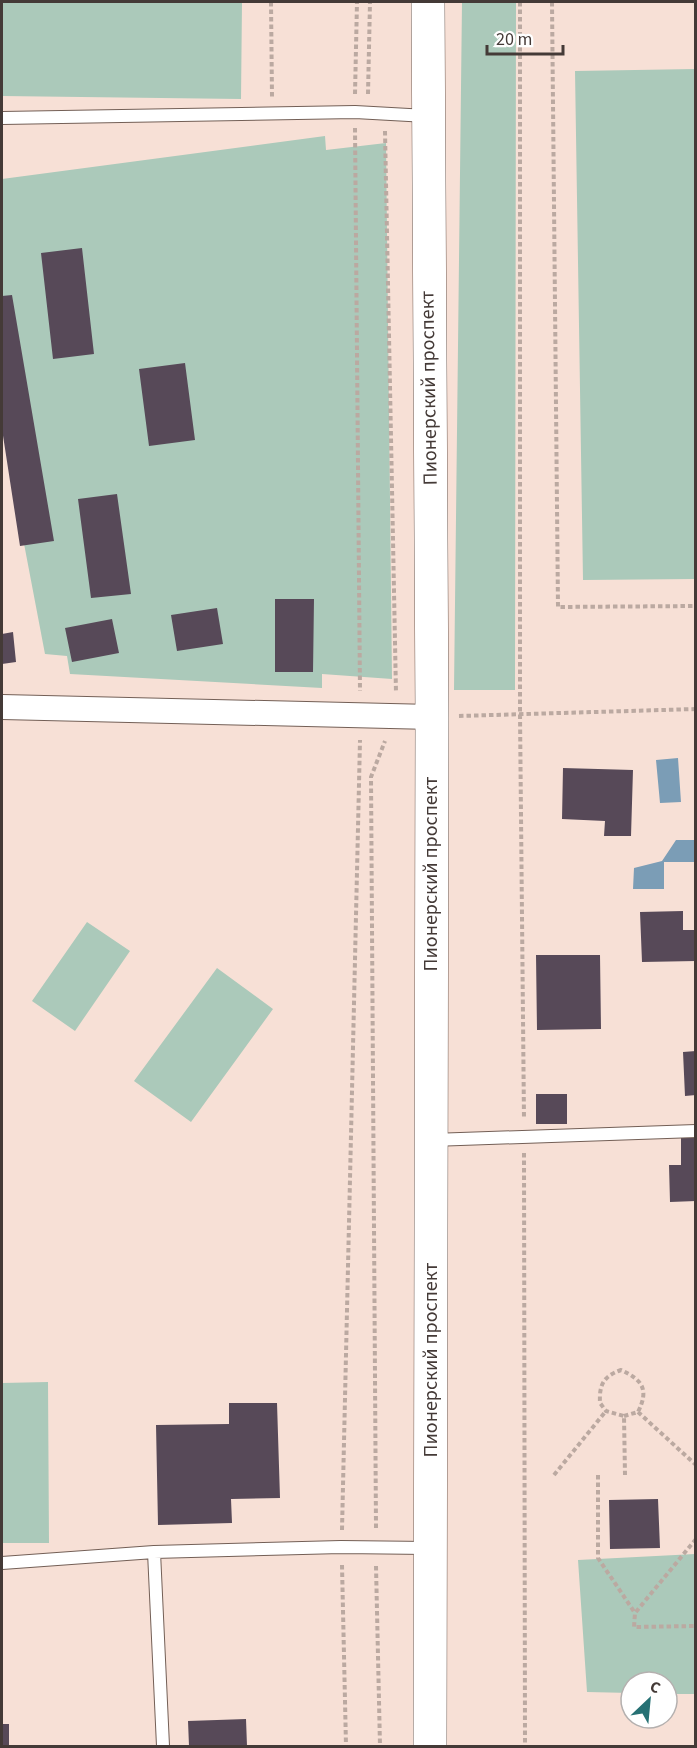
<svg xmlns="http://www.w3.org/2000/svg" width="697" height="1748" viewBox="0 0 697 1748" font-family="'Source Sans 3',sans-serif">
	<rect width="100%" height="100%" fill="#f7e0d6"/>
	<!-- green -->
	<path fill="#abc9ba" d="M2 2H242L241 99 2 96Z
		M462 2H516L515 690H454Z
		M695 69V579L583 580 575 71Z
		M325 136 326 150 386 143 392 679 322 674V688L70 674 67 656 45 654 2 428V179Z
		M87 922 130 951 75 1031 32 1001Z
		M217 968 273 1009 191 1122 134 1081Z
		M48 1382 49 1543H2V1383Z
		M695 1554V1694H667V1682H631V1693L587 1692 578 1560Z"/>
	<!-- water -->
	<path fill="#7b9db6" d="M678 758 681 802 660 803 656 760Z
		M676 840H695V862H664V889H633L634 868 662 861Z"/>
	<!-- building -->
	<path fill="#574958" d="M82 248 94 354 53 359 41 253Z
		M12 295 54 541 20 546 2 429V296Z
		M185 363 195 440 149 446 139 369Z
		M117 494 131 594 91 598 78 499Z
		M275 599H314L313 672H275Z
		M217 608 223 644 177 651 171 615Z
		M112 619 119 653 72 662 65 628Z
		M13 632 16 662 2 664V634Z
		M563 768 633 770 631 836H604L605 821 562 819Z
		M683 911V930H696V961L642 962 640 912Z
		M536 955H600L601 1029 537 1030Z
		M696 1051V1095L685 1096 683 1052Z
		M536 1094H567V1124H536Z
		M696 1137V1201L670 1202 669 1165H681V1138Z
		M229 1403H277L280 1498 231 1499 232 1523 158 1525 156 1425 229 1424Z
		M658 1499 660 1548 610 1549 609 1500Z
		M246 1719 247 1746H189L188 1721Z
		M2 1724H9V1746H2Z"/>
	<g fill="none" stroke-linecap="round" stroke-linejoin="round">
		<!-- lane casing -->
		<g stroke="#735f56" stroke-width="14">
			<path id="lane" d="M2 118 355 112 427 116
				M432 1140 696 1131
				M154 1552 341 1547 428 1548
				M2 1563 154 1552 163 1746"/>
		</g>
		<!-- street casing -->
		<g stroke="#735f56" stroke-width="26">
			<path id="street" d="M2 707 432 717"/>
		</g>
		<!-- secondary casing -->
		<g stroke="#735f56" stroke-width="34">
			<path id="secondary" d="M428 2 432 717 430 1746"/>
		</g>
		<!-- path -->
		<path stroke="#bba9a1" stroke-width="4" stroke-dasharray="4.5 3" stroke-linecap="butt" d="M271 2 272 97
			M520 2V714L524 1119
			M552 2 558 607 696 606
			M355 94 357 2
			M368 94 370 2
			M355 128 360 691
			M385 131 396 693
			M459 716 696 709
			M524 1153 525 1746
			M638 1412 696 1465
			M624 1416 638 1412C649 1390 643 1380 621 1370 604 1376 599 1384 600 1403L606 1411 624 1416 625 1475
			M554 1475 606 1411
			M598 1475V1558L635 1613
			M376 1528 371 777 385 741
			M342 1530 360 740
			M696 1539 635 1613 634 1627 696 1626
			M342 1565 346 1746
			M376 1566 380 1746"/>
		<!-- lane -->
		<use href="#lane" stroke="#fff" stroke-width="12"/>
		<!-- street -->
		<use href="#street" stroke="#fff" stroke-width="24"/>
		<!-- secondary -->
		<use href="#secondary" stroke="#fff" stroke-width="33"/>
	</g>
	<g text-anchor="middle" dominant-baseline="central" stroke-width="6" stroke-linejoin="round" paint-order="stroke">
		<!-- street labels -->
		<g font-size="20" fill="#443a37" stroke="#fff">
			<text transform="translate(429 388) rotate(-91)">Пионерский проспект</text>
			<text transform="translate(431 874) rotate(-90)">Пионерский проспект</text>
			<text transform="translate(431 1360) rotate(-90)">Пионерский проспект</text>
		</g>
	</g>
	<!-- border -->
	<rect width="697" height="1748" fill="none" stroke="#443a37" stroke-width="6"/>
	<!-- north arrow -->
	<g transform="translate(649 1700) rotate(26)"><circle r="28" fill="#ffffff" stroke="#b4b0af" stroke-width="1.5"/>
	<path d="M0-4.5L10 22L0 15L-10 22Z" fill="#267174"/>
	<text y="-9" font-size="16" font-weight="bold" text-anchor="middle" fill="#443a37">С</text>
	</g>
	<!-- scale -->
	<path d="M487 45v9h76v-9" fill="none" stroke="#443a37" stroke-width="3"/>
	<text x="496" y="45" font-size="18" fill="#443a37" stroke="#ffffff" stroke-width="4.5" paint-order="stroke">20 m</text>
</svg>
